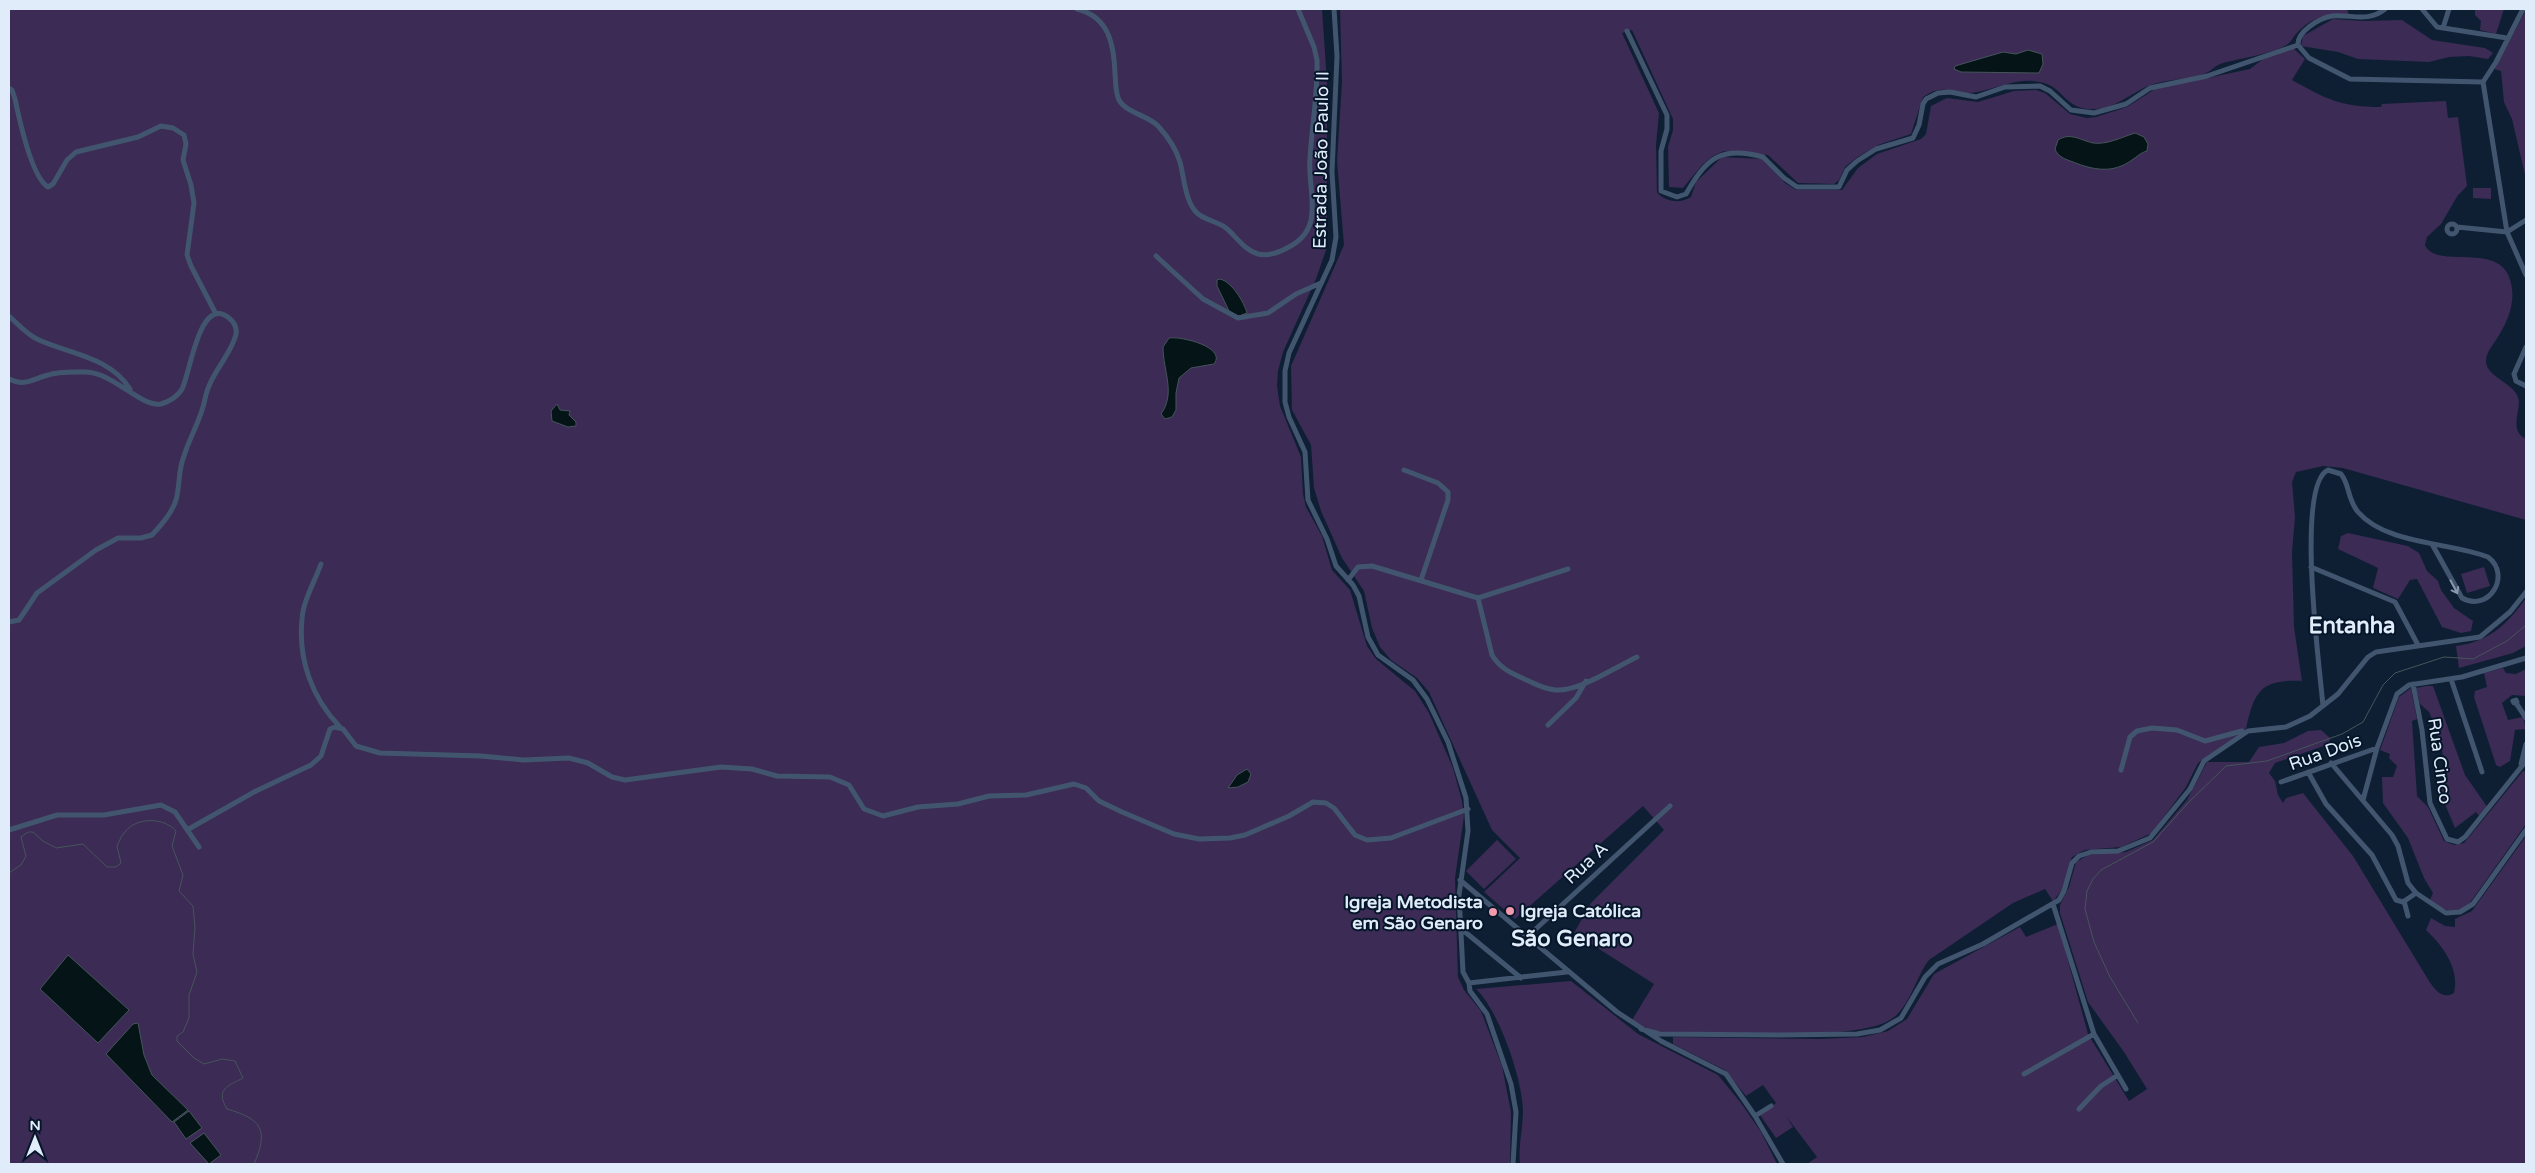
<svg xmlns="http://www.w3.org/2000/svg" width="2535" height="1173" viewBox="0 0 2535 1173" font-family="'Varela Round',sans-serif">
	<rect width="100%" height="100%" fill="#0e1f34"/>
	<!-- green -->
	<path fill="#3b2b55" d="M9 9H1322L1327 82V247L1316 279 1283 352 1278 371 1277 386 1280 406 1301 457 1303 494 1306 507 1322 536 1332 570 1350 590 1367 646 1376 659 1415 691 1429 713 1453 768 1462 801 1464 816 1455 878 1458 977 1464 990 1481 1011 1502 1066 1511 1112 1510 1164H9Z
		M1340 9H2347L2349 15C2327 13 2311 17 2295 35 2293 37 2291 42 2288 44 2273 54 2241 58 2223 63 2215 65 2211 72 2203 74 2185 80 2166 79 2148 86 2130 94 2117 107 2096 109 2065 111 2065 89 2044 83 2020 76 2000 88 1977 92 1956 97 1945 81 1923 97L1911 134 1878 145 1856 158 1845 167 1839 180 1834 184 1798 183 1768 155 1724 151 1713 156 1702 165 1683 188 1669 187 1668 147 1673 130V119L1632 30 1622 33 1659 113 1656 145 1657 192C1664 202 1681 204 1691 197L1696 182 1722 157 1762 159 1785 183 1796 190H1842L1858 168 1877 154 1921 139 1926 134 1931 106 1947 98 1978 102 2014 91 2036 90 2045 93 2070 114 2087 118 2096 117 2127 107 2155 89 2250 69 2263 59 2292 47 2305 59 2292 80C2326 99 2341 107 2381 107L2382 104 2446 101 2448 118 2458 117 2467 186 2458 195 2441 224 2427 237 2425 245C2436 271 2502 239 2511 283 2516 304 2507 323 2496 340 2492 346 2486 353 2486 361 2486 378 2517 383 2519 401 2519 415 2510 431 2526 439V520L2343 468 2323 466 2296 472 2292 482 2295 517 2292 552 2294 627 2302 681C2261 679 2254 691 2246 729L2198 763 2186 787 2152 833 2121 847 2085 850 2072 857 2062 890 2053 901 2045 889 2013 903 1929 960C1915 978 1910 1008 1890 1020 1859 1039 1756 1033 1717 1032 1697 1032 1675 1034 1656 1031 1647 1029 1639 1025 1632 1020L1654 984 1574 933 1591 903 1664 830 1643 806 1515 919 1484 892 1520 858 1492 830 1429 692 1417 678 1391 660 1380 647 1372 628 1364 591 1342 558 1321 511 1314 488 1311 445 1292 410 1291 366 1344 245 1337 161 1342 82Z
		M2475 9H2504L2496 34 2480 30 2481 21 2475 15Z
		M2526 10V179L2512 119 2504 102 2501 71 2494 69Z
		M2333 19 2363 21 2402 20 2432 40 2485 48 2493 53 2488 59 2469 56 2449 57 2429 62 2358 59 2338 52 2301 46 2303 36Z
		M2473 188H2491V199L2473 198Z
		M2348 533 2408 546 2419 553 2427 571 2438 581 2441 590 2454 608 2473 621 2471 631 2461 633 2442 627 2417 579 2410 580 2398 599 2373 588 2378 568 2338 549 2341 536Z
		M2484 567 2490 586 2467 593 2461 574Z
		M2526 598V646L2513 653 2459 668 2456 646C2488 642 2507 625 2526 598Z
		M2503 668 2506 673 2516 674 2526 669V696L2512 695 2502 703 2508 720 2523 717 2526 729 2515 730 2510 761 2500 767 2496 765 2474 697 2475 691 2487 687 2484 673Z
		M2426 686H2433L2465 775 2488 808 2480 817 2476 812 2455 828 2442 797 2441 783 2446 767 2436 728 2429 712 2420 704 2416 688Z
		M2411 688 2417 719 2412 721 2417 796 2428 807 2444 841 2454 845 2464 843 2523 771 2526 772V824L2472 900C2458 917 2445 912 2430 900L2433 893 2424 878 2408 838 2383 803 2382 777H2393L2397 766 2389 758 2390 754 2380 750 2399 697Z
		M2321 730 2330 738 2329 744 2275 763 2269 773 2275 781 2278 795 2283 803 2286 798 2303 793 2353 856 2429 981C2435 990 2443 1000 2454 993 2460 968 2442 945 2426 930L2431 918 2445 926 2455 927V919L2472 911 2526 836V1164H1807L1817 1157 1786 1116 1793 1127 1776 1138 1760 1115 1776 1103 1763 1085 1746 1096 1725 1070 1673 1044V1037L1820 1039 1863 1037 1888 1031 1907 1019 1934 974 2020 927 2026 937 2058 924 2088 1034 2129 1101 2147 1089 2124 1052 2088 1002 2060 913V905L2069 887 2076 862 2088 855 2126 852 2153 840 2187 800 2207 762H2249L2259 747 2284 743 2308 731Z
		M1497 840 1516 859 1484 889 1466 871Z
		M1571 981 1638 1034 1718 1075 1741 1103 1761 1132 1777 1164H1520C1518 1146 1523 1129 1523 1110 1522 1078 1499 1011 1476 989Z"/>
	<!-- water -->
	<path fill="#041417" stroke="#46555b" d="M2028 50 2042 54 2043 64 2039 73 1961 72 1954 69 1955 66 2003 52 2016 54Z
		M2135 133 2144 137 2148 144 2147 151C2140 153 2138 156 2132 160 2113 174 2093 170 2073 162 2065 159 2058 157 2055 149L2058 140C2070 132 2080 140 2093 143 2107 145 2122 137 2135 133Z
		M1220 279C1232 282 1244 302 1247 313L1239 316 1230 313 1217 286V280Z
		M1169 338C1181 336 1227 347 1214 364L1191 368 1179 378 1176 393V410L1172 417 1165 419 1161 414C1176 393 1163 371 1163 347Z
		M557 404 560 410 570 411 569 415 576 422V426L568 427 552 421 551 411Z
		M1247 769 1251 774 1248 782 1238 787 1228 788 1237 775Z
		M68 955 129 1010 98 1043 40 989Z
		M138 1023 144 1055 152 1075 188 1110 172 1122 106 1054 133 1024Z
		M189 1111 202 1128 186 1139 174 1122Z
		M204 1133 221 1155 209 1164 190 1143Z"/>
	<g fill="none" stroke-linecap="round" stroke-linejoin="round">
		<!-- stream -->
		<path stroke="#46555b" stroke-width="1" d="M9 873 21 865 26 856 21 837 28 832H33L43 841 56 848 83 844 107 867H116L121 863 117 846C119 842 121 836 125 832 136 817 164 817 176 831L172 846 183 875 179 891 193 906 195 928 193 954 197 972 189 995V1018L183 1032 177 1036V1041L194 1058 204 1064 222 1059 235 1061 243 1078C228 1086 215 1089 227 1109 262 1119 269 1130 254 1164
			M2138 1023 2110 977 2094 942 2085 909 2087 891 2093 879 2101 870 2153 842 2189 802 2226 766 2267 761 2342 734 2363 722 2383 685 2395 673 2444 657 2473 659 2507 641 2526 625"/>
		<!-- minor -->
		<path stroke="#42556e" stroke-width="5" d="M1077 9C1109 17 1114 44 1115 74 1116 82 1115 92 1119 100 1127 114 1149 115 1159 127 1168 137 1176 149 1180 162 1184 177 1185 200 1196 212 1203 220 1217 221 1226 228 1236 236 1244 250 1258 254 1267 256 1278 253 1287 248 1327 229 1307 191 1310 158 1312 125 1318 92 1317 60L1314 47 1298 9
			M1334 9 1337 56 1332 172 1336 237 1332 260 1289 353 1285 371V402L1289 417 1305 452 1308 500 1327 539 1336 566 1353 585 1359 596 1368 637 1378 655 1413 680 1427 699 1448 742 1466 798 1468 831 1459 895 1463 972 1469 983 1470 991 1487 1014 1511 1084 1516 1112 1513 1164
			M2422 9 2437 27 2507 38
			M2523 9 2496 62 2483 82 2507 232 2526 275
			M2443 28 2449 9
			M1627 31 1667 115V129L1661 151V191L1677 197 1686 194C1706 159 1720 145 1763 157L1784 178 1797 187H1839L1847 170 1857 161 1876 149 1913 138 1919 125 1923 104 1926 99 1938 93 1950 92 1976 97 2005 87 2040 86 2050 91 2071 110 2094 113 2126 104 2150 88 2207 76 2298 45
			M2298 45 2309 58 2350 79 2483 82
			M2298 45C2297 31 2320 18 2332 16 2351 14 2368 23 2385 9
			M9 88 12 90 15 99C19 118 31 177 48 187L53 184 67 160 76 152 138 137 161 126 173 128 184 135 186 144 183 160 191 185 194 203 187 255 191 266 216 314
			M2447 229a5 5 0 1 1 10 0a5 5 0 1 1-10 0Z
			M2457 227 2507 232
			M2507 232 2526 220
			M1156 256 1203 299 1238 318 1268 313 1296 294 1321 283
			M9 316C18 324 27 335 39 340 70 354 110 357 130 389
			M2526 347 2514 374 2516 381 2526 386
			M9 379C25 387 32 379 48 375 59 371 74 372 86 372 114 373 140 407 161 404 169 402 178 396 182 389 190 375 199 294 229 318 234 322 237 328 236 334 232 354 210 373 205 399 201 420 190 436 184 456 178 470 180 486 176 500 172 513 161 525 152 535L141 538H118L96 550 37 593 19 620 9 622
			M1404 470 1438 483 1448 492V500L1421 580
			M321 564C315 581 303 601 302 619 298 660 312 698 340 727
			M2311 567 2395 602 2418 645
			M1348 580 1358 567 1372 566 1478 598 1568 569
			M1478 598 1492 655C1499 667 1509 672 1522 678 1533 683 1546 690 1559 690 1581 690 1616 667 1637 657
			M2451 679 2482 772
			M2413 684 2422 730 2430 803 2447 839 2458 842 2465 837 2526 761
			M2516 700 2517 702 2514 703 2513 701Z
			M2516 703 2526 718
			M2323 706C2320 670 2295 485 2328 470L2341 474C2350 485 2347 499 2358 512 2387 545 2449 542 2488 557 2512 575 2489 613 2462 598L2432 544
			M1548 725 1576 698 1586 681
			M2331 763 2392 835 2398 846 2408 883 2416 893 2446 913 2460 912 2473 904 2526 830
			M2521 764 2526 744
			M2121 770 2130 737 2137 731 2152 728 2177 730 2205 741 2242 731
			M2308 772 2326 804 2372 855 2396 900 2403 902 2416 893
			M2281 782 2377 748
			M2363 800 2377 748 2397 694 2409 685 2462 677 2526 658
			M9 830 57 815H104L161 805 175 812 199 847
			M187 830 256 791 311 765 321 756 330 729 335 727 343 729 356 746 380 753 481 756 524 760 569 758 588 763 612 777 625 780 721 767 752 769 777 776 830 777 849 785 864 809 883 816 918 807 958 804 989 796 1026 795 1074 784 1086 788 1099 801 1122 812 1174 834 1199 839 1230 838 1245 835 1289 816 1313 802 1326 803 1334 808 1355 835 1367 840 1391 838 1468 809
			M1460 880 1617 1012 1661 1041 1726 1074 1755 1116 1783 1164
			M2404 901 2408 916
			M2053 904 2094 1034 2126 1089
			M1459 927 1521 978
			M1527 937 1670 806
			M1469 983 1567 972
			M1641 1029 1660 1034 1779 1035 1857 1034 1880 1030 1901 1018 1925 977 1938 964 1983 944 2059 900 2064 891 2072 863 2079 856 2091 852 2118 851 2150 838 2190 789 2204 761 2248 731 2286 727 2310 716 2338 694 2368 657 2376 652 2480 637 2510 612 2526 592
			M2024 1074 2094 1034
			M2079 1109 2101 1086 2118 1075
			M1755 1116 1771 1106"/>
	</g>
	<!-- one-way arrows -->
	<defs><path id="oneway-shaft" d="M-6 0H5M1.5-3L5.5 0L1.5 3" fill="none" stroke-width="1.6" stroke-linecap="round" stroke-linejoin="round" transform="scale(1.25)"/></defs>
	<use stroke="#8999ad" href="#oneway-shaft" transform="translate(2454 587) rotate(62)"/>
	<!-- markers -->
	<g fill="#f29aad" stroke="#06162a" stroke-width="2">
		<circle cx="1510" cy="911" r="5"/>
		<circle cx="1493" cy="912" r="5"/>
	</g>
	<g text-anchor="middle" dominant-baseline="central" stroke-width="4" stroke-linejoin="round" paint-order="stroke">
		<!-- street labels -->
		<g font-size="18" fill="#e0ecfa" stroke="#06162a">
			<text transform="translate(1321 160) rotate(-89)">Estrada João Paulo II</text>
			<text transform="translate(2325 752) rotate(-20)">Rua Dois</text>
			<text transform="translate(2440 761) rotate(82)">Rua Cinco</text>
			<text transform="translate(1586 863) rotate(-43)">Rua A</text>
		</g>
		<!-- poi labels -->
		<g font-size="18" font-weight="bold" fill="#e0ecfa" stroke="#06162a" text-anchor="end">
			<text x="1483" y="902">Igreja Metodista<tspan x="1483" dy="21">em São Genaro</tspan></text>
			<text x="1520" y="911" text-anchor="start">Igreja Católica</text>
		</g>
		<!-- district labels -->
		<g font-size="22" font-weight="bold" fill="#e0ecfa" stroke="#06162a">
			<text x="2352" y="626">Entanha</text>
			<text x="1572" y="939">São Genaro</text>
		</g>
	</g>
	<!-- border -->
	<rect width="2535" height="1173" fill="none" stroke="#e0ecfa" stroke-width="20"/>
	<!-- north arrow -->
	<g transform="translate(35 1138)" stroke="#06162a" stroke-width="4" paint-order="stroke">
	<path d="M0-4L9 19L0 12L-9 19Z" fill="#e0ecfa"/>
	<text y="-8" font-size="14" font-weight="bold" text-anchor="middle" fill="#e0ecfa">N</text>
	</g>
</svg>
